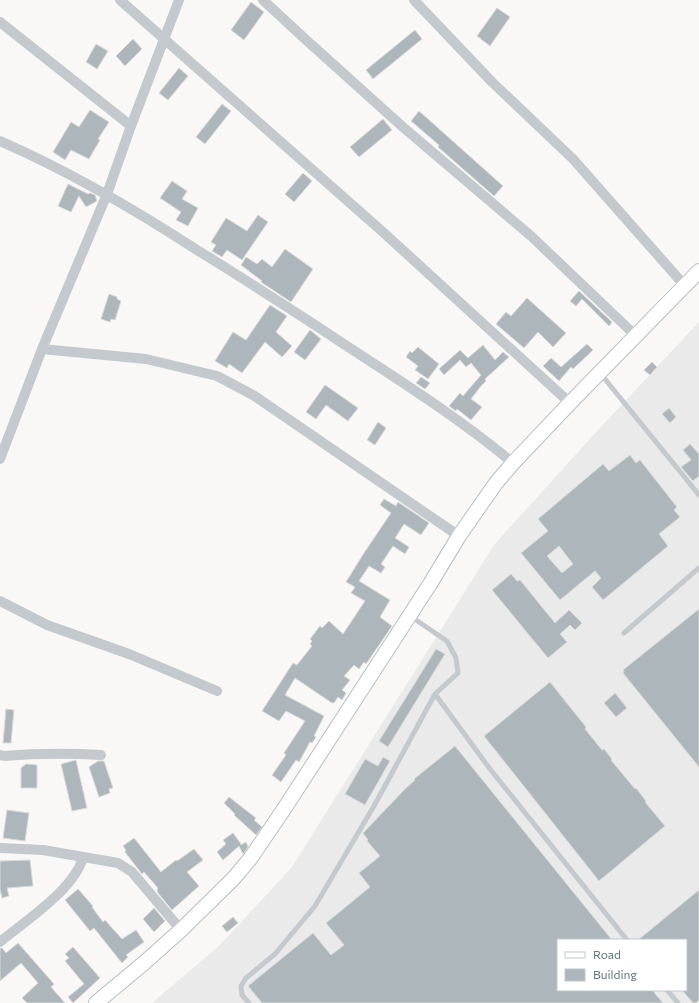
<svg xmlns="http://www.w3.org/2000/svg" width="699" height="1003" viewBox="0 0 699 1003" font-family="Commissioner,sans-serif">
	<rect width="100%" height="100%" fill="#f9f8f6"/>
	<!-- built -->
	<path fill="#e9eae9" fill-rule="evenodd" d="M699 322V1003H152L220 945 292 867 494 545 597 431ZM558 940H686V990H558Z"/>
	<!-- building -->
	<path fill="#acb6bb" stroke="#dadad8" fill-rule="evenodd" d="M251 2 264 12 244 40 231 30Z
		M497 8 510 17 490 46 477 36Z
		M415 30 422 39 373 79 366 70Z
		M133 39 142 49 125 66 116 56Z
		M96 44 108 51 97 69 86 62Z
		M179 68 188 76 168 100 159 93Z
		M222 104 231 111 205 144 196 137Z
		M90 110 109 122 98 139 100 140 89 159 71 150 65 160 53 152 71 122 79 127Z
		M419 111 503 186 494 196 438 147 439 145 411 121Z
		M383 119 392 130 359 157 350 147Z
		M303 173 312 181 294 202 285 194Z
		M172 181 187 191 182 199 198 208 188 226 176 220 181 212 160 198Z
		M68 184 88 194 90 193 95 195 97 201 86 207 79 196 71 212 58 206Z
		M258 215 268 222 242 260 227 250 222 257 212 251 216 245 211 242 226 218 247 231Z
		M285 249 313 269 291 302 261 282 262 281 241 265 246 257 257 264 262 259 272 267Z
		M579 291 612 322 609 326 582 299 576 306 570 301Z
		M109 294 117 297V299L121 301 115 320 111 319 110 322 101 319Z
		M527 298 566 333 553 347 538 332 524 348 496 324 506 312 511 316Z
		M270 305 287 316 276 332 292 346 282 357 265 342 242 373 229 364 227 368 215 361 233 332 246 340Z
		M310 330 321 339 305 360 294 352Z
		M587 344 593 350 573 369 571 367 559 381 543 366 551 358 561 367Z
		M483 345 495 360 503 352 509 357 485 379 486 381 481 386 471 399 482 407 471 420 457 409 456 411 449 406 460 393 463 396 481 375 471 363 466 367 460 360 444 375 439 369 460 350 468 358Z
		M418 347 439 364 428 379 415 370 418 366 406 357 410 351 412 353Z
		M652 362 657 367 650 375 644 370Z
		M421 377 430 383 425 389 416 383Z
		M325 385 358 408 348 421 326 405 316 419 306 412Z
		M669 408 676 417 670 423 662 414Z
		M378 422 386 428 375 445 367 440Z
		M690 444 699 454V476L693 481 681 467 691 460 683 450Z
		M630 455 636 463 640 460 677 507 674 510 680 517 659 534 668 546 603 600 592 587 601 578 595 571 560 600 521 553 548 531 538 519 603 464 609 471ZM559 546 573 564 562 573 547 556Z
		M384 499 396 506 398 502 429 523 421 535 404 524 395 538 409 547 405 554 393 546 381 564 385 567 381 573 369 566 359 581 390 600 380 617 392 626 366 664 364 662 359 669 354 665 344 676 350 680 342 690 346 693 342 700 338 697 334 703H332L295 678 285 695 324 716 314 736 316 737 312 743 310 742 299 762 296 760 281 782 272 775 286 755 284 753 305 721 286 711 279 721 262 711 293 663 297 665 312 646 310 644 312 641 310 639 320 626 322 628 329 621 343 634 365 601 351 593 355 587 346 582 364 553 391 513 380 505Z
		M511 574 517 581 520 580 555 623 569 610 582 623 575 630 570 625 560 634 567 642 548 658 492 590Z
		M699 609V767L623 673 624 671 623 670Z
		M436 649 445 654 388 747 379 741Z
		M550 682 586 727 585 729 602 750 604 749 612 759 611 760 635 789 636 788 646 801 645 802 665 826 599 881 484 736Z
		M615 693 627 708 616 717 604 703Z
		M6 709 14 710 11 743H3Z
		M455 746 612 940H558V990H652L663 1003H262L248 986 313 933 331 955 344 945 326 923 370 887 359 873 380 856 367 841 368 840 363 833 406 788 415 780 414 779Z
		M383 757 390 761 365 805 345 794 365 759 378 766Z
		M76 760 87 808 72 811 61 764Z
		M98 761H104L113 788 109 789 110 793 99 797 89 767Z
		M26 764 37 765V788H21V768Z
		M229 797 256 818 254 820 262 827 256 835 234 815 235 814 224 803Z
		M7 810 29 813 25 841 3 838Z
		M233 833 241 844V845L246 842 248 847 243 854 239 846 223 860 217 852 226 844 223 840Z
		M134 838 161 872 176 860 177 861 194 849 203 860 187 872 199 886 172 910 158 893 157 890 158 888 144 872 142 874 125 852 126 850 123 846Z
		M30 860 33 886 7 888 9 896 2 898 0 889V861Z
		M78 889 93 906 92 907 103 922 105 920 122 939 136 930 144 942 126 955 128 957 122 963 94 928 90 931 65 900Z
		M699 890V1000L696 1003H693L682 990H686V940H638Z
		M154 908 165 921 154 932 143 919Z
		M233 917 238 923 227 932 222 926Z
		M18 943 54 984 51 987 65 1003H27L22 998 38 983 21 963 0 981V948H2L6 953Z
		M73 947 100 978 73 1003 68 997 84 984 65 961 69 958 65 954Z"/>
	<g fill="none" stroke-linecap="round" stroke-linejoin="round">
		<!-- secondary casing -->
		<g stroke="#b8bec2" stroke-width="16">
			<path id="secondary" d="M96 1003 144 963 181 930 233 879 250 859 284 809 430 584 459 536 496 483 513 463 570 403 699 271"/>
		</g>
		<!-- lane -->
		<path stroke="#c3c9cc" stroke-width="5" d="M600 373 699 495
			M624 633 699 568
			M435 694 490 769 627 940
			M667 990 678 1003
			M249 1003 242 995 241 986 246 978 275 954 315 906 374 806 435 694 458 673 456 658 447 641 410 616"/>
		<!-- street -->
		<path stroke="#c3c9cc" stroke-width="10" d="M120 0 384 233 570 403
			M263 0 304 38 404 128 531 236 635 335
			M414 0 492 82 573 159 685 286
			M0 22 131 126
			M0 141C69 171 134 209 197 250 238 275 278 301 318 327 384 371 452 412 513 463
			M42 349 146 359 217 376 253 395 459 536
			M0 459 42 349 107 194 131 126 179 0
			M0 601 47 625 129 654 217 691
			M0 755 4 756C37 753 68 753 101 755
			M0 848 43 850 118 863 132 872 181 930
			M0 942C25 921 75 889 83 857"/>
		<!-- secondary -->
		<use href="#secondary" stroke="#fff" stroke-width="14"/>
	</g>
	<!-- legend -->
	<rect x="557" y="939" width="130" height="52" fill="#ffffff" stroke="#c0c8cd"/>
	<rect x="565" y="952" width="20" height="6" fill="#ffffff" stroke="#c0c8cd"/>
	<text x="593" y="959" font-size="12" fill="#627682">Road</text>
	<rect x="565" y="969" width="20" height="12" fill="#acb6bb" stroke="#c0c8cd"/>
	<text x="593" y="979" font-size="12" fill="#627682">Building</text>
</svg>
